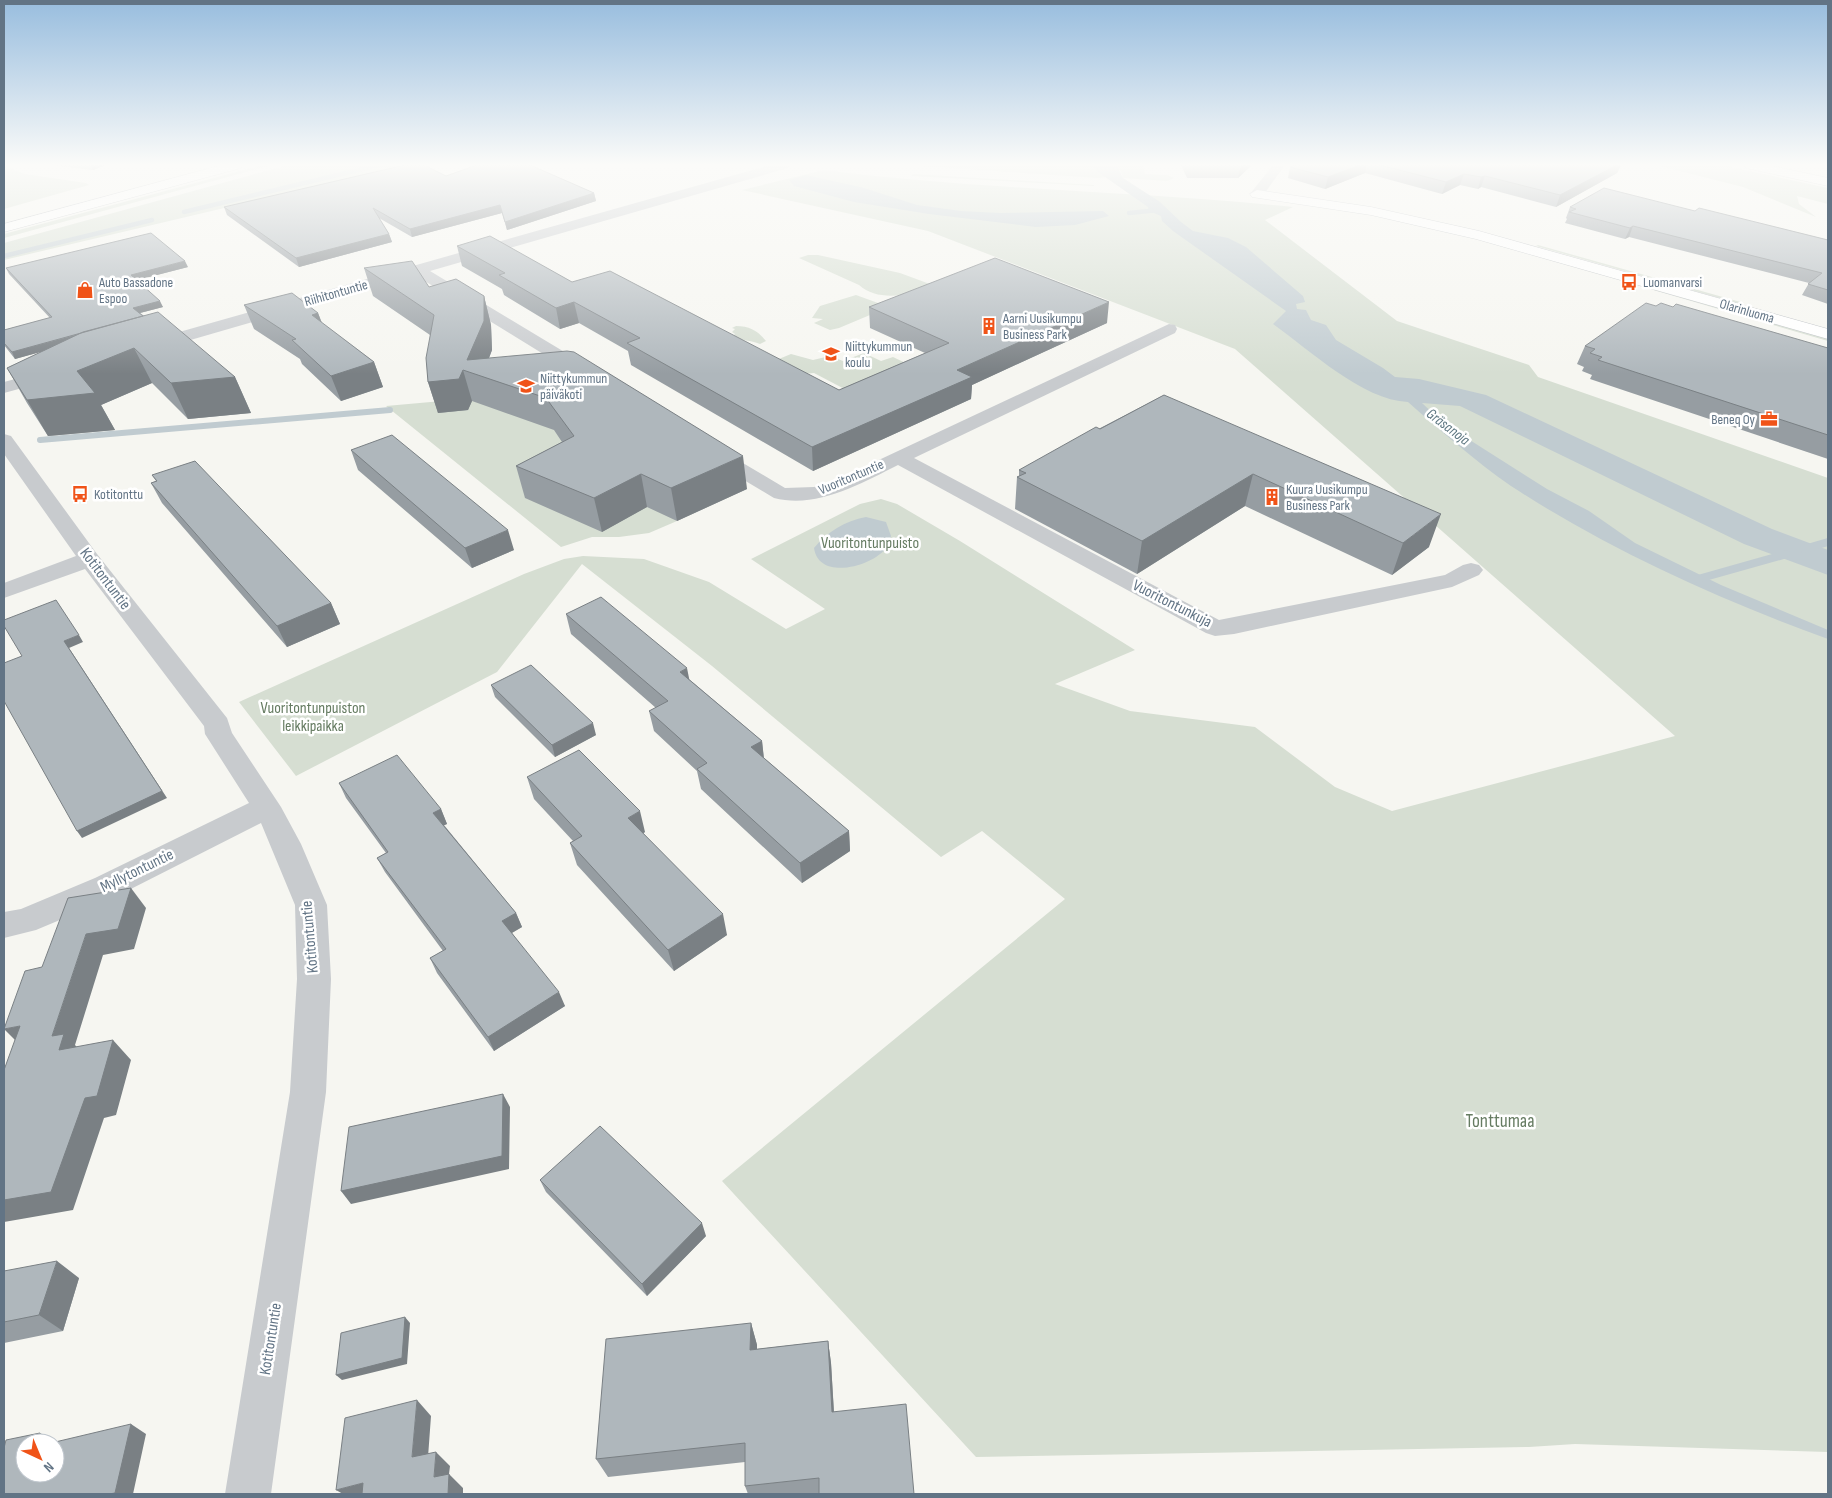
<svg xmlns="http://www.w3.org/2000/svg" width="1832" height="1498" viewBox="0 0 1832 1498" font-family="'Sofia Sans Condensed',sans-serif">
	<rect width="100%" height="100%" fill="#f6f6f1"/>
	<!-- green -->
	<path fill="#d6ded2" d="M263 165H272L4 238V234Z
		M288 165H407L4 260V243Z
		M906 165H1092L1106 177 1098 178Z
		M1114 165H1143L1145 174 1167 175 1174 178 1167 181 1123 178 1121 171Z
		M1656 165H1722L1828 188V204L1797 196 1799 204 1816 217 1743 187Z
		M4 166 25 174 86 183 89 185 4 209Z
		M824 170C980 190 1137 191 1293 207L1265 220 1397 321 1529 365 1538 377 1828 478V1452L1575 1444 1529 1447 976 1457 722 1181 1065 899 982 831 941 857 712 666 582 564 497 672 296 776 239 702 524 574 564 559 583 556 644 559 709 582 786 629 825 609 751 559 860 504 881 499 897 504 960 541 1135 650 1055 684 1130 711 1255 727 1335 787 1392 811 1675 736 1235 349 928 231 742 190Z
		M913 174 1094 185V186L911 176Z
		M1538 245 1744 303H1737L1536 246Z
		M808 255H818L900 273 938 287C914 293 880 304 859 285L799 258Z
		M1653 288 1828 338V341L1650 289Z
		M856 295 889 307 839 328 830 330 814 323 823 319 812 318 820 306Z
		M736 326C750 326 758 331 766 341L760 344C750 340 743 341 733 336L735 334 732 332 735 329 732 328Z
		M864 353 881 361 893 357 918 369 856 395 814 373 793 375 769 363 791 354 813 360 830 356 843 361Z
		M509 395 677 521 649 533 619 537H592L561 547 386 406Z"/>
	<!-- water -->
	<path fill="#c0cbd0" d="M1092 165 1117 166 1123 178 1160 202 1181 222 1193 231 1228 238 1246 247 1303 296 1305 302 1296 304 1297 309 1306 310 1311 320 1326 325 1336 340 1383 368 1395 377 1419 379 1486 395 1772 529 1828 550V575L1744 544 1460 406 1422 403 1443 423 1547 489 1589 511 1635 543 1721 585 1828 630V639C1718 599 1609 550 1511 486 1475 461 1441 431 1408 402 1362 400 1310 350 1273 324L1286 311 1173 231 1162 221 1161 216 1149 211 1148 207 1098 172Z
		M806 175 864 188 917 205 961 211 1000 213 1103 211 1109 216 1075 225 1036 227 929 214 854 202 794 186 789 180Z
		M866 517 886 522 891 536C890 539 889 544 887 547 874 566 819 582 814 548 827 532 845 521 866 517Z"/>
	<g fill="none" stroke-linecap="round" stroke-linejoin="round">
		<!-- stream-far2 -->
		<path stroke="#c0cbd0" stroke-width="4.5" d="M184 212 379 165
			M1129 213 1159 210
			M4 256 152 220"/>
		<!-- stream-far1 -->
		<path stroke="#c0cbd0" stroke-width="6" d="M40 440 390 410"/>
		<!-- stream -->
		<path stroke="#c0cbd0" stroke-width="8" d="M1804 549 1828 542
			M1698 579 1787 554"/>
		<!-- major casing -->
		<g stroke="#b8bcc0" stroke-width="1">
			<path id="major" d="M222 165H242L241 168 4 232V224Z
				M1257 190 1371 207 1479 231 1828 329V339L1476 239 1371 215 1252 197 1250 194Z"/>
		</g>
		<!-- highway casing -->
		<g stroke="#b9bcbf" stroke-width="1">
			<path id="highway" d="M1745 165H1768L1828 178V186L1746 168Z"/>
		</g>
		<!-- minor -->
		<path fill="#c8cbce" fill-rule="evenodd" d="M770 165H789L788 168 430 271 591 368 594 372 591 376H579L415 275 156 350H144L141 346 144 342Z
			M1273 165H1285L1262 197H1252L1250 194Z
			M1169 324 1175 325 1177 329 1175 333 914 458 1219 620 1445 575 1463 565 1471 563 1479 565 1483 570 1479 575 1452 587 1234 634 1215 636 1206 633 898 465C860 484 817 509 774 498L707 458 704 454 707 450 714 448 721 450 785 488 814 487 834 481Z
			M53 369 59 370 62 374 59 378 4 393V382Z
			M4 434 11 436 97 554 227 718 232 733 281 807 301 844 327 905 331 979 326 1092 271 1494H225L290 1092 297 979 295 905 261 823 117 896 36 930 4 938V912L21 909 95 878 249 803 205 734 204 726 85 569 4 598V583L76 556 4 454Z"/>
		<!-- major -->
		<use href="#major" fill="#fff" fill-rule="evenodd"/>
		<!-- highway -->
		<use href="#highway" fill="#fff" fill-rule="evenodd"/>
	</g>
	<!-- wall -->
	<path fill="#969da2" d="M52 165H106L93 170Z
		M1181 165H1252L1238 178H1187Z
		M1295 165H1621L1617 173 1556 207 1481 187 1478 189 1460 185 1442 194 1365 173 1325 189 1288 178 1290 167Z
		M446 176 594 193 596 201 507 230 502 213 412 237 379 218 389 234 392 242 299 267 227 215 224 207Z
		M1570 207 1695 211 1828 240V304L1802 295 1809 283 1629 237 1625 239 1565 223 1567 219 1566 218Z
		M457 246 572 282 839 390 925 353 870 328 869 307 1107 323 972 385 971 399 813 471 631 365 628 351 579 323 560 329 504 295 502 289 462 266Z
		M188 267 137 280 163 307 140 313 235 377 251 413 188 419 152 383 101 405 115 430 48 436 27 403 7 368 43 351 15 359 4 345V330L50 318 9 274 6 268Z
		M364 268 429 287 484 296 491 325 492 350 489 358 747 489 677 521 647 507 602 532 525 498 516 466 562 442 554 430 472 401 468 410 438 413 428 382 430 335 373 296Z
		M244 305 318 313 322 323 374 362 383 387 341 401 302 364 300 359 254 329Z
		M1656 306 1828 348V459L1590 379 1592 375 1582 371 1584 367 1577 364 1585 346Z
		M1164 395 1429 547 1392 575 1245 506 1137 574 1015 509 1017 477 1019 476V470Z
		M351 450 514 550 472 568 358 470Z
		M152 475 331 603 340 624 287 647 162 503 151 483 156 481Z
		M566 614 690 680 762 741 764 758 849 831 850 851 802 883 701 789 697 771 654 731 649 711 656 708 571 634Z
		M491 685 596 735 555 757 495 697Z
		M527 777 645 832 643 833 727 935 674 971 577 865 570 843 573 841 534 799Z
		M339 783 441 809 447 824 444 825 516 913 522 927 512 933 565 1006 494 1051 437 973 430 958 443 951 385 872 377 858 386 853 346 798Z
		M540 1180 706 1236 647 1296 546 1192Z
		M4 1271 79 1278 63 1331 4 1343Z
		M751 1323 757 1345V1349L828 1341 831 1363 834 1412 914 1494H748L745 1486V1462L608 1477 596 1459Z"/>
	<!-- shaded-wall -->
	<path fill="#7a8084" d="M91 165H106L93 170Z
		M1241 165H1252L1238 178Z
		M1360 165H1367L1365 173 1325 189 1328 177Z
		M1617 165H1621L1617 173 1556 207 1560 195Z
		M1464 174 1460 185 1442 194 1446 182Z
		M1485 176 1481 187 1478 189 1481 177Z
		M594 193 596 201 507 230 505 222Z
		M500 205 502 213 412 237 410 229Z
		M1633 226 1629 237 1625 239 1630 228Z
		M389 234 392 242 299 267 296 258Z
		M185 261 188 267 134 281 131 275Z
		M484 296 491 325 492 350 482 376 467 360Z
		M160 301 163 307 136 314 133 308Z
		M574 302 579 323 560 329 556 308Z
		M1109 302 1107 323 972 385 971 399 813 471 812 447 957 370Z
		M318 313 327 337 312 315Z
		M144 317 147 323 15 359 12 352Z
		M134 348 152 383 101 405 115 430 48 436 27 400 77 371Z
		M374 362 383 387 341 401 331 376Z
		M463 370 472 401 468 410 438 413 428 382Z
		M235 377 251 413 188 419 171 383Z
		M743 456 747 489 677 521 671 488Z
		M641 474 647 507 602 532 594 498Z
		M1253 474 1245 506 1137 574 1142 541Z
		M1441 514 1429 547 1392 575 1403 543Z
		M508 530 514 550 472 568 465 548Z
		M331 603 340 624 287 647 277 626Z
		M79 635 83 642 69 648 167 798 82 838 77 831 64 641Z
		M687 668 691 688 680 672Z
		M593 723 596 735 555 757 552 745Z
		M762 741 764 761 751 747Z
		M441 809 447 824 440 827 433 813Z
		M640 811 645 832 634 839 628 818Z
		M849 831 850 851 802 883 800 863Z
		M131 888 146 908 134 949 103 955 75 1045 83 1054 59 1050 52 1036 86 934Z
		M516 913 522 927 508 935 502 921Z
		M723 914 727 935 674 971 668 950Z
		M559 992 565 1006 494 1051 488 1037Z
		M20 1026 24 1049 4 1029Z
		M113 1040 131 1060 116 1115 104 1118 73 1210 4 1222V1200L85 1098Z
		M503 1094 510 1107 509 1169 351 1204 341 1191Z
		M702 1223 706 1236 647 1296 642 1284Z
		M57 1261 79 1278 63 1331 39 1315Z
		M405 1317 410 1323 407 1364 342 1380 336 1375Z
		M751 1323 757 1345V1371L750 1350Z
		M828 1341 831 1363 835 1432 832 1412Z
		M417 1400 431 1416 427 1471 412 1457Z
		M131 1424 146 1434 133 1494H109Z
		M40 1433 57 1443H37Z
		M436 1452 450 1466 449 1474 463 1488V1494H448L434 1477Z
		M363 1483 377 1494H343L336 1490Z"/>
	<!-- building -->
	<path fill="#afb7bc" stroke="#7a8084" d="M405 165H424L446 176 477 165H530L594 193 505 222 500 205 410 229 373 208 389 234 296 258 224 207Z
		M1295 165H1360L1328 177 1290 167Z
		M1380 165H1617L1560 195 1485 176 1481 177 1464 174 1446 182Z
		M1604 188 1695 211 1699 208 1828 240V290L1808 284 1822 273 1633 226 1630 228 1569 212 1576 209 1570 207Z
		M151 233 185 261 131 275 160 301 133 308 143 316 12 352 4 343V330L52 317 6 268Z
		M490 236 572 282 610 271 839 390 949 343 869 307 995 258 1109 302 957 370 972 377 812 447 627 343 640 338 574 302 556 308 499 275 505 273 457 246Z
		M412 261 429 287 456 279 484 296V321L467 360 567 351 574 352 743 456 671 488 641 474 594 498 516 466 574 436 546 398 463 370 459 379 428 382 426 358 434 315 364 268Z
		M292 293 318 313 312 315 374 362 331 376 292 340 296 339 244 305Z
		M1646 303 1656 306 1661 303 1673 307 1676 304 1828 348V435L1598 360 1602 357 1590 353 1595 349 1585 346Z
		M158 312 235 377 171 383 134 348 77 371 95 393 27 400 7 368 83 332Z
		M1164 395 1441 514 1403 543 1253 474 1142 541 1017 477 1026 473 1019 470 1096 427 1100 429Z
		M392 435 508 530 465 548 351 450Z
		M195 461 331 603 277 626 151 483 157 481 152 475Z
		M601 597 687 668 680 672 762 741 751 747 849 831 800 863 697 769 707 763 649 711 668 701 566 614Z
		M56 600 79 635 64 641 162 791 77 831 4 701V663L22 656 4 626V620Z
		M531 665 593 723 552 745 491 685Z
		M579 750 640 811 628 818 723 914 668 950 570 843 582 836 527 777Z
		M397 755 441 809 433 813 516 913 502 921 559 992 488 1037 430 958 446 949 377 858 388 852 339 783Z
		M131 888 118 929 86 934 52 1036 64 1034 59 1050 113 1040 97 1096 85 1098 51 1192 4 1200V1070L20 1026 4 1029 25 971 42 967 68 898Z
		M503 1094 502 1156 341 1191 349 1127Z
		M600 1126 702 1223 642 1284 540 1180Z
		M57 1261 39 1315 4 1322V1271Z
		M405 1317 402 1358 336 1375 341 1333Z
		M751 1323 750 1350 828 1341 832 1412 906 1404 914 1494H819V1478L745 1486V1443L596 1459 606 1339Z
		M417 1400 412 1457 436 1452 434 1477 449 1474 448 1494H362L363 1483 336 1490 345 1418Z
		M131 1424 115 1493 109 1494H4V1448L6 1440 40 1433 37 1443H25V1473H55V1443H51Z"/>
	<!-- sky -->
	<linearGradient id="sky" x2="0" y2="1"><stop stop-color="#98bdde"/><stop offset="0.44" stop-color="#fbfbf9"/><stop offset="1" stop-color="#fbfbf9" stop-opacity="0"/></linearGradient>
	<rect width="1832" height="374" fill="url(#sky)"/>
	<!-- icons -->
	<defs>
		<g id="bus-bare" transform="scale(1.35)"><path d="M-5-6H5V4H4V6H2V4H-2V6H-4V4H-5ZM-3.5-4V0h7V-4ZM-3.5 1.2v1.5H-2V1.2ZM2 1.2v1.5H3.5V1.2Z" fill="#f05318" stroke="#fff" stroke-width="2.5" paint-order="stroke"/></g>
		<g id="shop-bare" transform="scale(1.35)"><path d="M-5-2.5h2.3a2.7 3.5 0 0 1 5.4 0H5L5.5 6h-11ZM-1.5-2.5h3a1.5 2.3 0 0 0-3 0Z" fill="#f05318" stroke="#fff" stroke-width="2.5" paint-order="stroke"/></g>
		<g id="building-bare" transform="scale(1.35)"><path d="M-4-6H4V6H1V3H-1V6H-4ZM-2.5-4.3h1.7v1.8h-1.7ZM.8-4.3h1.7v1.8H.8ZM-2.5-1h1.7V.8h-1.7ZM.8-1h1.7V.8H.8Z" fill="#f05318" stroke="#fff" stroke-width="2.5" paint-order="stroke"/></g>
		<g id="school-bare" transform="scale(1.35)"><path d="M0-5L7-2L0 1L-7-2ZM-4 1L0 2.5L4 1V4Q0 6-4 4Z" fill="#f05318" stroke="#fff" stroke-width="2.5" paint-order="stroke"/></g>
		<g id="office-bare" transform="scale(1.35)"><path d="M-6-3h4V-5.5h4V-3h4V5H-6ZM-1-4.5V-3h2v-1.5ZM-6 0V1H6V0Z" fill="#f05318" stroke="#fff" stroke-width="2.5" paint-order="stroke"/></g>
	</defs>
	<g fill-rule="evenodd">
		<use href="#bus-bare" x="1629" y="282"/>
		<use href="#shop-bare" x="85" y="290"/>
		<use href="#building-bare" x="989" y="326"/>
		<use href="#school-bare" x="831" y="354"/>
		<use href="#school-bare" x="526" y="386"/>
		<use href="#office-bare" x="1769" y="419"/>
		<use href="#bus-bare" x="80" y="494"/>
		<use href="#building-bare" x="1272" y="497"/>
	</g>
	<g text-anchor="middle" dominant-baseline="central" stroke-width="5" stroke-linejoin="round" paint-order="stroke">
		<!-- far-poi labels -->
		<g font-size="14" fill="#627485" stroke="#fff" text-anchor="start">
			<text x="99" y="282">Auto Bassadone<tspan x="99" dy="16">Espoo</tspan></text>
			<text x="1643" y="282">Luomanvarsi</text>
			<text x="1003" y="318">Aarni Uusikumpu<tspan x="1003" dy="16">Business Park</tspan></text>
			<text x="845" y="346">Niittykummun<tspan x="845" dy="16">koulu</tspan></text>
			<text x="540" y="378">Niittykummun<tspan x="540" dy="16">päiväkoti</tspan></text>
			<text x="1755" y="419" text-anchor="end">Beneq Oy</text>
			<text x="1286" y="489">Kuura Uusikumpu<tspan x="1286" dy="16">Business Park</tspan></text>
			<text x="94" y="494">Kotitonttu</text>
		</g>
		<!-- far-street labels -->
		<g font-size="14" fill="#627485" stroke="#fff">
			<text transform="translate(336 293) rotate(-16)">Riihitontuntie</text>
			<text transform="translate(1747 311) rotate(16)">Olarinluoma</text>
			<text transform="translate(851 477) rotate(-23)">Vuoritontuntie</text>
		</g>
		<!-- far-water labels -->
		<g font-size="15" font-style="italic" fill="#5e7782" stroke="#fff">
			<text transform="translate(1448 427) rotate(37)">Gräsanoja</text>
		</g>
		<!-- park labels -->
		<g font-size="16" fill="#667c62" stroke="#fff">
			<text x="870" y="543">Vuoritontunpuisto</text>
			<text x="313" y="708">Vuoritontunpuiston<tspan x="313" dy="18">leikkipaikka</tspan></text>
		</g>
		<!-- street labels -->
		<g font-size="16" fill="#627485" stroke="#fff">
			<text transform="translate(105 579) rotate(53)">Kotitontuntie</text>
			<text transform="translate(1172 604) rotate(27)">Vuoritontunkuja</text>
			<text transform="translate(137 871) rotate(-26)">Myllytontuntie</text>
			<text transform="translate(310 937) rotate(-95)">Kotitontuntie</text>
			<text transform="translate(271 1339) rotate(-81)">Kotitontuntie</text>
		</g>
		<!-- near-park labels -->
		<g font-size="19" fill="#667c62" stroke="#fff">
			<text x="1500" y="1121">Tonttumaa</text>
		</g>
	</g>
	<!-- border -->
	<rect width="1832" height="1498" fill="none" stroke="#627485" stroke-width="10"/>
	<!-- north arrow -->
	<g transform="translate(40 1458) rotate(136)"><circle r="24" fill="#ffffff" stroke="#c0c7ce"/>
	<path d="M0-4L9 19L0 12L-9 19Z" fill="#f05318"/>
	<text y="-8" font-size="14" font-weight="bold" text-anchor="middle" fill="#627485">N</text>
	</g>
</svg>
